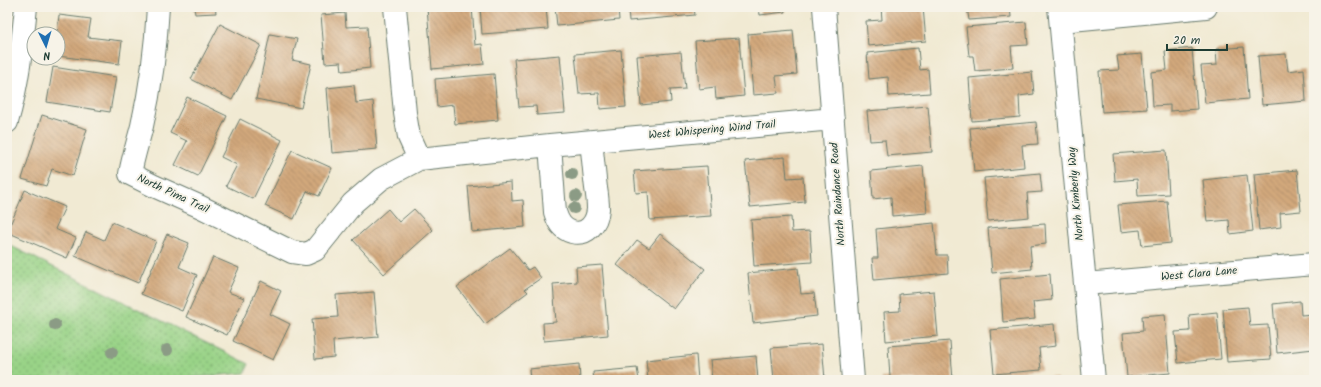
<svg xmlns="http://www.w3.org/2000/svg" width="1321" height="387" viewBox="0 0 1321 387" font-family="Kalam,sans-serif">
	<defs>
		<pattern id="grass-dots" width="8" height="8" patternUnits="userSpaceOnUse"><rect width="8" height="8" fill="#99d387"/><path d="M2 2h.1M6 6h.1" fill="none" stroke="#7cac6f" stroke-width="1.8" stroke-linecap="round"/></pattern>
		<pattern id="building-back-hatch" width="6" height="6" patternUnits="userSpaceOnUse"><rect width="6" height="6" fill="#d2a87c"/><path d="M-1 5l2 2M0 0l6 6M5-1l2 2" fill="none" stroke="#aa8a66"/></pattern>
	</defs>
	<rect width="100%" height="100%" fill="#f7f3e8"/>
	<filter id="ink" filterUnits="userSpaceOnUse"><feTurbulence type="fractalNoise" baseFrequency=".025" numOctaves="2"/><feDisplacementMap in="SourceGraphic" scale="8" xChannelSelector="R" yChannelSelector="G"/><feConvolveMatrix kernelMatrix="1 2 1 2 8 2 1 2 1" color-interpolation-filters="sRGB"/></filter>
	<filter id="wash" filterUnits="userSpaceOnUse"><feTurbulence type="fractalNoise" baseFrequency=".012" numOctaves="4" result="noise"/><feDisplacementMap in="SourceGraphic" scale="16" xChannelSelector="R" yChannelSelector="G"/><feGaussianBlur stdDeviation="0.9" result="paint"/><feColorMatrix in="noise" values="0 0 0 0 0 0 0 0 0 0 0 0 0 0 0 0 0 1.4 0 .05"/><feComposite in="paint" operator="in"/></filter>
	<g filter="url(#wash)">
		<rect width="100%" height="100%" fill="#f1ead3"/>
		<!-- grass -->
		<path fill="url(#grass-dots)" stroke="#5c885e" d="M7 244 249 364 245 373 164 380H7Z"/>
		<g id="blocks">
			<!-- building -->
			<path fill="url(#building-back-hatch)" d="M194 7H215L216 13 195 14Z
				M427 7H472L475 45 482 44 484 64 432 69Z
				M480 7H546L548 29 482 34Z
				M555 7H618L619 20 557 26Z
				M628 7H694L695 15 629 21Z
				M759 7H784L785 12 760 15Z
				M881 7H923L926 41 868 46 866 21 882 20Z
				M967 7H1010L1011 17 969 20Z
				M345 13 346 27 367 26 370 68 342 71 341 62 325 63 321 15Z
				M59 15 91 19 88 37 122 41 119 64 58 56V34H57Z
				M1026 22 1028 45 1011 46 1013 68 975 71 973 56H969L966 27Z
				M220 24 261 45 232 100 191 79Z
				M793 30 797 74 776 76 778 93 753 95 748 34Z
				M270 34 297 39 292 60 311 64 301 108 256 99Z
				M739 38 744 96 716 99 715 87 699 89 695 41Z
				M1244 47 1248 99 1205 103 1201 66 1217 65 1216 49Z
				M918 48 920 70 928 69 930 93 889 96 888 77 869 79 867 53Z
				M1192 48 1197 109 1170 111V105L1153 106 1151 72 1167 70 1165 51Z
				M621 50 626 107 600 109 599 93 579 94 575 54Z
				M681 52 685 89 670 90 671 102 641 105 637 56Z
				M1142 54 1147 109 1102 112 1099 71 1119 70 1117 56Z
				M1286 54 1288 71 1304 69 1306 101 1262 105 1258 56Z
				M560 55 565 113 537 115 536 106 519 107 514 59Z
				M53 67 116 77 110 112 47 102Z
				M1032 72 1034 94 1019 96 1020 117 972 121 969 78Z
				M494 74 498 120 455 124 453 105 437 107 435 79Z
				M354 85 356 103 373 101 377 149 332 153 327 88Z
				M187 97 227 116 198 176 175 165 187 141 170 133Z
				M928 106 932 152 887 156 885 140 870 141 867 111Z
				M42 115 87 129 73 176 52 169 46 186 22 179Z
				M240 119 282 140 253 199 226 186 237 165 221 157Z
				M1036 122 1038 144 1022 145 1024 167 974 172 970 128Z
				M292 150 332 168 319 196 307 191 294 219 265 206Z
				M1166 150 1169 194 1138 196 1137 179 1115 181 1113 154Z
				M785 157 787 178 803 177 805 202 750 207 745 161Z
				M707 166 711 216 650 220 648 192 636 193 634 171Z
				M923 166 927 213 892 216 891 197 873 199 871 171Z
				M1297 170 1301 211 1280 213 1281 227 1259 230 1254 174Z
				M1040 173 1042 192 1027 193 1029 217 988 221 984 178Z
				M1247 175 1253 231 1230 234 1229 220 1207 222 1203 180Z
				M511 182 512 201 523 200 525 227 472 232 468 186Z
				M25 190 65 207 55 229 76 238 67 258 7 232Z
				M1167 201 1171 243 1142 246 1140 230 1121 232 1118 205Z
				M388 209 399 222 414 209 433 230 384 274 353 240Z
				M791 217 792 232 810 231 812 262 754 266 751 220Z
				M112 222 156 241 138 283 75 256 86 232 104 240Z
				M934 223 937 255H947L948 273 874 280 872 258H878L876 229Z
				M1045 224 1046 244 1030 246 1032 269 992 273 988 228Z
				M167 234 189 243 179 267 197 275 182 311 141 294Z
				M660 234 705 269 674 309 617 265 637 240 649 248Z
				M510 248 528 270 533 267 541 278 525 289 528 292 485 324 457 287Z
				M213 257 239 268 228 292 244 298 227 335 186 317Z
				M602 265 608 335 544 341 543 323 556 322 553 284 577 282 576 267Z
				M798 268 801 294 814 293 817 316 753 323 748 273Z
				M1050 274 1052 300 1033 302 1035 319 1003 322 1000 279Z
				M261 281 281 291 270 314 290 324 273 360 233 341Z
				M934 291 938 336 886 341 884 312 900 311 899 294Z
				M374 292 378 337 333 341 334 357 315 359 312 319 338 317 336 295Z
				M1300 301 1301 315 1314 314V349L1277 353 1273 304Z
				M1248 307 1250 326 1268 325 1271 359 1227 362 1223 309Z
				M1217 312 1221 359 1178 363 1175 332 1190 331 1189 315Z
				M1165 314 1170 373 1127 377 1123 333 1143 331 1142 316Z
				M1054 324 1056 346 1039 348 1041 370 994 374 990 330Z
				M950 341 953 380H882V378L890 377 888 346Z
				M822 344 825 380H774L771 348Z
				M696 355 698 380H648L646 360Z
				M756 356 758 380H712L710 360Z
				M579 364 580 380H530L529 369Z
				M637 368 639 380H594L593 372Z
				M1057 377V380H1031V379Z"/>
		</g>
	</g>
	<g filter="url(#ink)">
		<use href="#blocks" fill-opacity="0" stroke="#687a6c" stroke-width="1"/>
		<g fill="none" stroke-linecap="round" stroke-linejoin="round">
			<!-- minor casing -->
			<g stroke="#687a6c" stroke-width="24">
				<path id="minor" d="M158 7C156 47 151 87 142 126 138 142 133 157 130 174L154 186 201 207 292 252 306 254 315 250 353 203 381 179 419 159 550 145 833 119
					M395 7 405 113 409 137 419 159
					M824 7 853 380
					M1059 7 1094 380
					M1061 21 1206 7
					M7 122C18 84 22 46 26 7
					M550 145 555 212C558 222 562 229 572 232 587 236 597 223 598 209 598 202 597 194 596 188 594 172 593 157 591 142
					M1085 284 1314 264"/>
			</g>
			<!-- path -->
			<path stroke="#687a6c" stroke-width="2.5" stroke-dasharray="3 3" stroke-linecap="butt" d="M7 150 9 143"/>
			<!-- minor -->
			<use href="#minor" stroke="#fff" stroke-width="22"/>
		</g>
		<!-- trees -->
		<g fill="#8b9b85">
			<circle cx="572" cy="174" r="6"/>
			<circle cx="576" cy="196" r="6"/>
			<circle cx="574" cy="208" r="6"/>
			<circle cx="55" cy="325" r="6"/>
			<circle cx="167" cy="350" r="6"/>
			<circle cx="112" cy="352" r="6"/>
		</g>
	</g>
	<g text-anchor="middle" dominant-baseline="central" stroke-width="4" stroke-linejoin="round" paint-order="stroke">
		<!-- street labels -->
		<g font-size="11" fill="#1f3d34" stroke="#f7f3e8">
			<text transform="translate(712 130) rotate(-5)">West Whispering Wind Trail</text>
			<text transform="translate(173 194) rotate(25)">North Pima Trail</text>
			<text transform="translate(838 194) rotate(-94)">North Raindance Road</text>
			<text transform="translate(1076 194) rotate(-95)">North Kimberly Way</text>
			<text transform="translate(1199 274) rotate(-5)">West Clara Lane</text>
		</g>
	</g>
	<!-- margin -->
	<rect width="1321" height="387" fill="none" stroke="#f7f3e8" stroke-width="24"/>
	<!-- north arrow -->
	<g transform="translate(46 46) rotate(175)"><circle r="19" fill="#f7f3e8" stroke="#a1aaa0"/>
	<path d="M0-3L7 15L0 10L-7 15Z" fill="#1f6fb2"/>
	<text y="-6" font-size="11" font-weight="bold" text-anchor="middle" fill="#1f3d34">N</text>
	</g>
	<!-- scale -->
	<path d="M1167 44v6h60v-6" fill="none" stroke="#1f3d34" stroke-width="2"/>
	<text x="1173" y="44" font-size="12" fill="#1f3d34" stroke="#f7f3e8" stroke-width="3" paint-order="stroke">20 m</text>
</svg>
